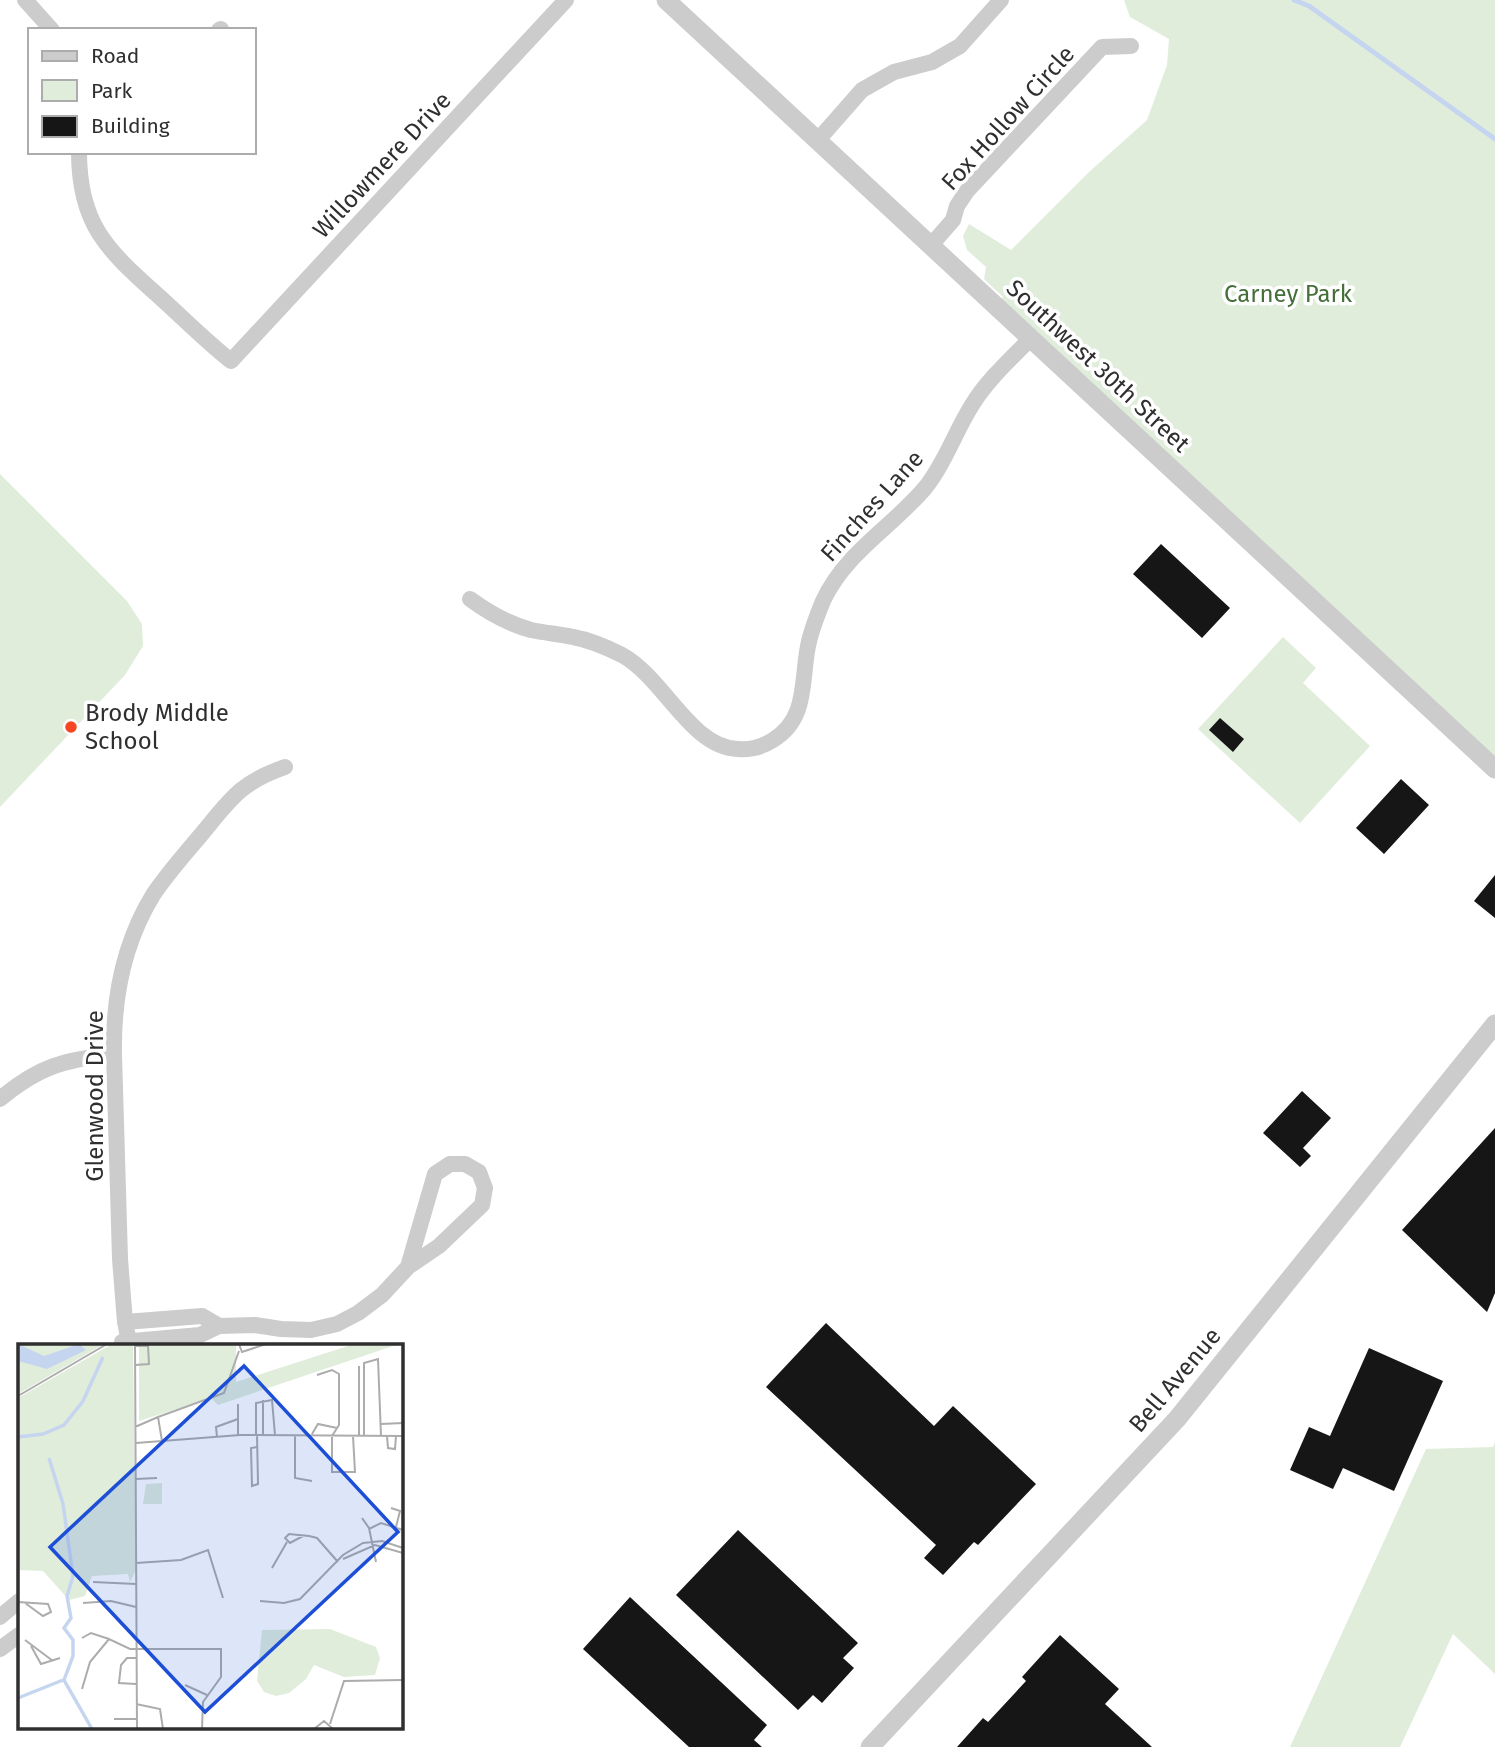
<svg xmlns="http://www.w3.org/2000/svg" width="1495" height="1747" viewBox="0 0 1495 1747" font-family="'Fira Sans',sans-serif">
	<rect width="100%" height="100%" fill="#fff"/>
	<!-- green -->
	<path fill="#e0eddb" d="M1124 0H1495V763L997 303 1003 297 984 279 986 267 967 250 963 236 969 224 1011 250 1089 172 1147 120 1167 65 1169 39 1130 17Z
		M0 474 127 601 142 624 143 646 125 675 0 807Z
		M1283 637 1316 668 1303 683 1370 746 1300 823 1198 729Z
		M1495 1442V1674L1453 1634 1400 1747H1290L1426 1449 1493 1447Z"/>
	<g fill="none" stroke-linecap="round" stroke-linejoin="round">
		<!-- stream -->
		<path stroke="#c6d5ef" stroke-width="5" d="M1294 0 1309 6 1495 139"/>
	</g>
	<!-- building -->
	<path fill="#161616" d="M1161 544 1230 608 1202 638 1133 574Z
		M1220 718 1244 739 1233 752 1209 730Z
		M1401 779 1429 805 1384 854 1356 828Z
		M1495 875V918L1474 901Z
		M1302 1091 1331 1118 1303 1148 1311 1156 1300 1167 1263 1133Z
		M1495 1128V1293L1487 1312 1402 1230Z
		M826 1323 934 1426 953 1406 1036 1484 978 1545 974 1542 943 1575 924 1558 936 1545 766 1387Z
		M1369 1348 1443 1381 1394 1491 1343 1468 1333 1489 1290 1470 1309 1427 1330 1436Z
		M738 1530 858 1643 843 1658 854 1668 822 1703 813 1695 798 1710 676 1595Z
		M630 1597 767 1725 754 1740 762 1747H689L583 1649Z
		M1060 1635 1119 1689 1105 1704 1152 1747H957L983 1718 988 1722 1026 1681 1022 1677Z"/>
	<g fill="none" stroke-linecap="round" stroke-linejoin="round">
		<!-- minor -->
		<path stroke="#ccc" stroke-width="16" d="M25 0 52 30
			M219 30 221 29
			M818 140 862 90 894 72 932 62 960 46 1001 0
			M79 152C79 228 110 252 163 300 185 320 207 342 231 361L566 0
			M932 244 953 220 957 206 967 191 1102 47 1131 46
			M470 599C489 613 509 624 531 630 545 633 559 634 573 637 590 640 606 647 622 655 664 678 691 748 738 749 750 750 762 747 773 740 808 719 801 681 808 646 811 630 817 616 823 601 845 553 892 527 925 488 945 463 955 432 972 405 987 380 1011 359 1031 338
			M0 1099C39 1066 64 1060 114 1054
			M125 1322 202 1316 219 1326 255 1325 281 1329 311 1330 337 1324 358 1313 382 1295 408 1267 439 1246 482 1205 485 1188 479 1172 465 1164H450L435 1174 408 1267
			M122 1342 200 1335 219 1326
			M130 1346 125 1322 120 1259 114 1054C113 998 123 944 153 895 167 874 184 855 200 836 230 800 239 783 285 767
			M0 1617 19 1601
			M0 1649 19 1635"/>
		<!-- tertiary -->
		<path stroke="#ccc" stroke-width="19" d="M666 0 1495 769
			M870 1747 1177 1419 1495 1024"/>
	</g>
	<!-- markers -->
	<circle fill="#f44722" stroke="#fff" stroke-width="2.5" cx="71" cy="727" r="7"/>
	<g text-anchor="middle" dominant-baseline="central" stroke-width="7" stroke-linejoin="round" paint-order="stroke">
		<!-- street labels -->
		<g font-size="24" fill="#2f2f2f" stroke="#fff">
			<text transform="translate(1008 118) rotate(-48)">Fox Hollow Circle</text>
			<text transform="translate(382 165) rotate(-47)">Willowmere Drive</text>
			<text transform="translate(1098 366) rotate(43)">Southwest 30th Street</text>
			<text transform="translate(872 506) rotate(-48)">Finches Lane</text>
			<text transform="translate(95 1096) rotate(-90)">Glenwood Drive</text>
			<text transform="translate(1175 1380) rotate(-50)">Bell Avenue</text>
		</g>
		<!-- park labels -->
		<g font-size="24" fill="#446f38" stroke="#fff">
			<text x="1288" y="294">Carney Park</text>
		</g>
		<!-- poi labels -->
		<g font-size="24" fill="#2f2f2f" stroke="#fff" text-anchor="start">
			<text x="85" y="713">Brody Middle<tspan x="85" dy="28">School</tspan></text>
		</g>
	</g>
	<!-- overview -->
	<g transform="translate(18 1344)">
		<rect width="385" height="385" fill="#fff"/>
		<path d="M0 0H86L0 50ZM94 0H115L118 226 112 238 110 230 74 232 67 252 51 256 25 227 0 226V54ZM121 0H218V38L336 0H381L200 61 193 54 121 77ZM144 139V160H125L128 140ZM312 285 358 303 362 314 357 331 326 333 296 321 288 335 271 349 258 352 246 348 239 337 244 286Z" fill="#e0eddb"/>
		<path d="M0 0 26 12 61 0 68 6 29 25 0 17Z" fill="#c6d5ef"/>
		<path fill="none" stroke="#c6d5ef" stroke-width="3.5" d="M0 93 25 90 46 81 65 57 85 13M31 114 45 160 55 232 49 252 53 274 46 284 55 296V312L46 336 74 385M0 354 45 336"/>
		<path fill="none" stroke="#acacac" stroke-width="2" d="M117 0 119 385M221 0 224 8 248 0M117 2H130L131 20 117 21M299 31 314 26 321 30V81L314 92V128H337L335 92M0 52 89 0M140 73 206 49 221 7M363 80 385 79M117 83 140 73 144 97M294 90 300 80 319 84M220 91V60M238 91V59L254 56 257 91M239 91 240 140 234 142 233 104 240 103M245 91V56M277 91V134L294 137M341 92V22M346 92V19L360 15 363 92M369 92 370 104 377 105 378 92M199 93 198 83 220 75M118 99 222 91 385 92M118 135 139 134M373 164 382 167 378 183M344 174 351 184 358 218M351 185 363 179 385 186M285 192 272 199 267 194 271 190 291 192 299 194 320 218M325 215 357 201 385 209M118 219 163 216 190 206 205 254M254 224 269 198M75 238 118 240M242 257 266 259 282 255 325 211 345 199 364 197 385 204M0 258 30 260 33 268 25 272 7 259M65 259 93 257 118 263M64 294 73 289 91 295M7 296 35 317M13 302 23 320 42 314M118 314H109L103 321 101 339 118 340M167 341 189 351M64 345 72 318 91 295 112 305H203V333L185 358 184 385M118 360 142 365 145 385M96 375H119M312 380 326 337 385 336M296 385 306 377 315 385"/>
		<path fill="#1d4ed8" fill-opacity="0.15" stroke="#1d4ed8" stroke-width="3.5" d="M226 22 380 188 187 368 32 203Z"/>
		<rect width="385" height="385" fill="none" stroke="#2f2f2f" stroke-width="3.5"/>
	</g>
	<!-- legend -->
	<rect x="28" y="28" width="228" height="126" fill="#ffffff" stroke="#acacac" stroke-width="2"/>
	<rect x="42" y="51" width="35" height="10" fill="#cccccc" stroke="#acacac" stroke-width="2"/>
	<text x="91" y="63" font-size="21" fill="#2f2f2f">Road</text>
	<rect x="42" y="80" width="35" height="21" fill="#e0eddb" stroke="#acacac" stroke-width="2"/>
	<text x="91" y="98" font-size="21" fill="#2f2f2f">Park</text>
	<rect x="42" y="116" width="35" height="21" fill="#161616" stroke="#acacac" stroke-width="2"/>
	<text x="91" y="133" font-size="21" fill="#2f2f2f">Building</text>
</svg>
